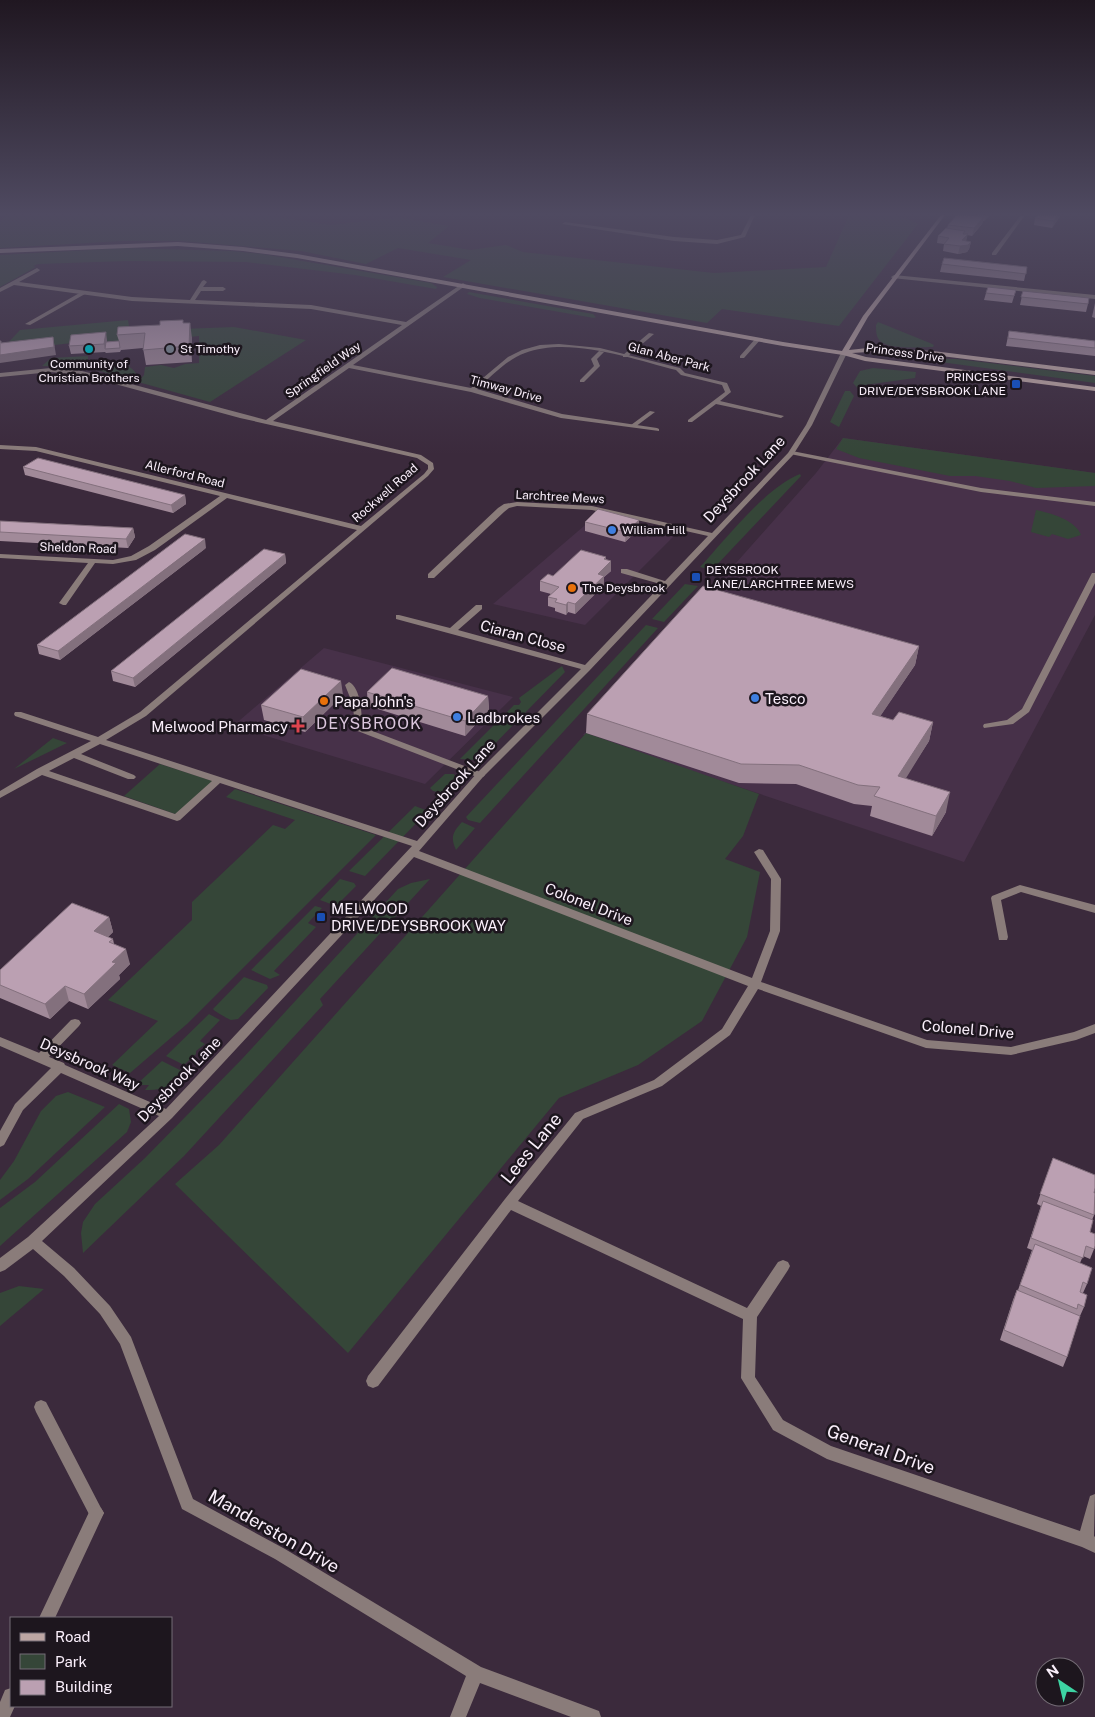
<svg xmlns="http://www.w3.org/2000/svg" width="1095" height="1717" viewBox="0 0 1095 1717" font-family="'Public Sans',sans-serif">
	<rect width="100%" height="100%" fill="#3b2a3c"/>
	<!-- built -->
	<path fill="#473149" d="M843 438 1095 473V615L964 862 583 735 816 473Z
		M598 514 676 534 585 625 493 604Z
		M324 648 513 697 425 784 233 726Z"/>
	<!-- green -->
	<path fill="#354638" d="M7 215H265L331 225 398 217 449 226 428 243 471 250 506 245 523 252 714 273 826 267 849 215C872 215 898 211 918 224L839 326 722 309 707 323 443 277 471 260 398 248 366 264 301 251 182 241H123L0 248V222Z
		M125 248 232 251 262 254 431 283 437 287 436 289 355 275 246 262 127 261 38 264 33 266 36 267 0 287V255Z
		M469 292 593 314 596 317 594 318 480 298 467 294Z
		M128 320 130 331 234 327 306 340 210 402 138 382 144 375 145 367 161 365 174 368 185 364 199 363V336L162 340 72 343 3 351 0 346 6 345 20 330Z
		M878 322 930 343 934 345 933 347C921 347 890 350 880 341 876 337 876 330 876 325Z
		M88 356V363L75 367 42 366 51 358Z
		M936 359H956L1095 376V383L933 361Z
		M111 363C121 363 130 365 136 373L132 380 86 367Z
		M873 368 916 372 915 378 865 385 862 393 853 383 860 371Z
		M845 391H850L854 396 839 427 830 422Z
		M843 438 1095 473V486L1036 488 1010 481 975 476H950L859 458 836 449Z
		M800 474 801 476 712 570 700 567C725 540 766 487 800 474Z
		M1036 510C1050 513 1076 520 1081 535L1068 539 1052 534 1049 537 1031 532Z
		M685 584 698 586 664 622 652 619Z
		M646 625 658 628 480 823 468 820 466 817Z
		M562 666 565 672 481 758 475 760 460 759 514 705H519L521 702 519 698Z
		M586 733 759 794 743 836 725 859 760 872 747 937 702 1021 638 1065 559 1098 348 1353 175 1184 219 1145Z
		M53 738 67 743 14 769Z
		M160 764 213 781 179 813 175 814 124 796Z
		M445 774H454L457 782 445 794 433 791 430 788Z
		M235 789 376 835 187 1024 130 1073 112 1065 158 1021 108 1000 192 920V902L273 825 285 829 295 820 226 797Z
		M415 806 428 811 365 876 349 871Z
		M462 822 475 828 456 850C450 837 453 832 462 822Z
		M340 879 354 883 356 886 336 906 320 900Z
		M430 879 320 999 323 1005 184 1156 83 1253 81 1233 83 1222 95 1204 145 1158 242 1059 398 889 411 883Z
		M315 906 322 908 308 923 316 927 274 971 280 975 270 979 251 970Z
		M244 977 267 985 268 988 238 1019 231 1020C228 1019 214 1011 213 1009Z
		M209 1014 220 1020 200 1041 205 1044 196 1051V1054L184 1065 166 1056Z
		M162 1061 186 1073C173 1085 163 1091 145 1090L149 1085H136Z
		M68 1092 105 1107 28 1179 0 1200V1180L14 1161 41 1111 56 1096Z
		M119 1104 129 1109 131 1122 127 1132 0 1246V1208L35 1182Z
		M19 1286 44 1289 0 1326V1293Z"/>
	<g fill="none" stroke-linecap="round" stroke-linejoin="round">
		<!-- lane -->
		<path fill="#8a7c7a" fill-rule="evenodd" d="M83 291 85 292V294L30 325 25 324Z
			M649 333 654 334 627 357H623V355Z
			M756 338 761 339 744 358H740V356Z
			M599 351 604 352 597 359 600 366 584 382H580V380L594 366 591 359Z
			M650 411 655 412 635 427H631V425Z
			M792 451 981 488 1095 502V506L981 492 790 454 789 453Z
			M621 569H627L671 583 670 585H664L621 573Z
			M1092 573H1095V583L1029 712 1013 724 984 728 983 726 984 724 1007 720 1022 709Z
			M349 682C361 688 362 714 362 727L483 773 485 775 483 777H477L355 730 353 705 345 685Z
			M75 1019 79 1020 81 1023 79 1026 45 1061 41 1062 37 1061 35 1058 37 1055 71 1020Z
			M41 1400 46 1402 101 1508 104 1513 101 1518 96 1521 91 1518 36 1412 34 1407 36 1402Z"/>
		<!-- street -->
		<path fill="#8a7c7a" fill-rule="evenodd" d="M751 215H755L745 237 717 244 674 241 562 224 565 222 674 237 717 240 741 235Z
			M1021 215H1025L996 255H992V253Z
			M37 268 40 270 39 271 19 282 132 297 190 300 202 281 204 280 207 282 203 287H223L226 289 223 291H201L195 300 311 305 406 322 463 283 466 285 465 286 353 365 471 388 508 357 522 350 540 345 559 344 600 348 680 368 685 373 727 383 731 392 720 401 784 416 781 418 716 404 692 422H688V420L725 392 722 385 681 375 676 370C633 359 569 336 525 353 506 360 492 376 477 389L562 414 657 428 659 429V431L561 418 471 392 349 368 273 421 421 455 433 463 434 469 428 476 146 716 106 740 417 841 477 773 581 669 396 619V615H399L450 628 476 605H482V609L458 630 585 665 708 536 592 510 517 506 509 508 504 512 434 578H428V574L498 508 504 504 517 502 592 506 712 533 788 453 806 425 841 353 846 352 847 353 812 425 793 455 590 670 483 777 419 851 752 978 770 931 771 879 754 852 759 849 763 850 781 879 780 931 761 982 927 1040 1011 1047 1074 1032 1095 1024V1033L1076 1040 1011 1055 926 1048 758 989 730 1035 662 1086 583 1119 518 1201 747 1308 778 1262 783 1260 788 1262 790 1266 788 1270 757 1317 755 1377 783 1420 831 1446 1080 1531 1090 1496 1095 1494 1094 1536 1095 1537V1553L1082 1547 827 1459 773 1430 741 1378 743 1319 511 1210 378 1386 373 1388 368 1386 366 1381 368 1376 505 1199 575 1113 654 1080 722 1029 748 986 414 857 172 1118 42 1241 74 1268 110 1306 131 1337 193 1499 285 1549 481 1667 599 1711 601 1717H571L480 1683 466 1717H450L466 1676 275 1559 182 1509 120 1344 100 1314 64 1276 33 1249 5 1270 0 1272V1258L28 1237 159 1116 61 1073 23 1110 4 1145 0 1147V1131L15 1104 51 1068 0 1046V1037L64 1063 65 1065 166 1109 412 846 220 783 180 820 177 821 42 775 0 798V791L37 769 91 741 15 716 14 714 15 712H21L98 737 140 712 357 530 227 498 155 550 136 560 113 564 95 563 66 605H63L59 603 88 563 0 558V554L113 560 131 556 149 546 220 496 36 451 0 449V445L36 447 361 526 424 474 428 469V465L417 458 240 418 82 375 51 372 0 377V373L51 368 82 371 266 420 402 325 311 309 132 301 14 285 0 292V288ZM100 744 212 781 175 814 49 771 74 758 128 779H134L136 777 134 775 81 754Z
			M894 275 1095 295V299L892 278 891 277Z
			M1020 885 1095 905V913L1021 892 1001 900 1008 937 1007 940H999L991 898 992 896Z
			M96 1505 101 1508 104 1513 55 1618H39L91 1508Z
			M11 1688V1706H15L10 1717H0V1702L5 1690Z"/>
		<!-- secondary -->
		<path fill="#bda6a3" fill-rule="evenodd" d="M941 215H945L868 317 849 350 868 348 933 351 1095 371V375L933 355 868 352 852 353 866 357 1095 387V391L865 361 843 355 783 346 297 258 243 251 178 246 0 253V249L178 242 243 247 297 254 783 342 842 351 863 316Z"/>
	</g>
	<!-- wall -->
	<path fill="#a18a99" d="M957 215H990L984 221H983L982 224 972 236 967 235 966 241 971 242 969 249 967 252 958 254 943 251 944 244 937 243 938 236 947 228 948 225Z
		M1061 215 1052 228 1034 225 1035 218Z
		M942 264 1027 267 1024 281 940 272Z
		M1016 290 1012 303 984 300 986 293Z
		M1023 291 1088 304 1086 312 1020 305Z
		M1095 303V318L1092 317Z
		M183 323 192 338V362L146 365 143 348 121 350 120 352 106 353 105 352 71 354 69 346 107 340V342L119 341 117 335Z
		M1009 331 1095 341V356L1006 346Z
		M23 467 185 495 186 504 173 513 25 475Z
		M639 520V529L625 542 585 531V522Z
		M0 521 133 528 135 537 128 548 0 541Z
		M206 548 60 660 39 654 37 645Z
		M285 554 286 563 135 687 113 681 111 671Z
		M606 560 611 571 604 577V585L575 614 568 612 566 615 555 611V608L548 606V597L551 594 540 591V581L553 576Z
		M919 646 915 665 880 716 893 720 933 722 929 741 905 778 946 812 932 836 870 816 872 806 854 804 796 784 739 783 586 733 587 714Z
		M367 692 488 696 489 710 465 736 368 706Z
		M343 695 305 732 264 720 261 705Z
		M109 917 113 932 108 937 113 939 114 944 130 964 119 975 120 979 88 1009 69 1001 50 1019 0 998V970Z
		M1053 1158 1094 1193 1095 1213 1092 1220 1090 1232 1094 1249 1090 1259 1083 1256 1080 1263 1087 1284 1083 1293 1084 1307 1080 1316 1067 1357 1063 1367 1000 1340 1013 1300 1017 1290H1018L1032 1250 1027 1248 1041 1206 1037 1204Z"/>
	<!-- shaded-wall -->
	<path fill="#83707d" d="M986 215H990L984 221Z
		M1058 215H1061L1052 228 1054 221Z
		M984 217 982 224 972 236 974 228Z
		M968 234 966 241 971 242 969 249 967 252 958 254 960 246 962 240Z
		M190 323 192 338V362L189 346Z
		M106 332 107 340 106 349H105L104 344Z
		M53 337 56 355 0 363V355Z
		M185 495 186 504 173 513 171 505Z
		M639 520V529L625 542 626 532Z
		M133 528 135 537 128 548 126 539Z
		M205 539 206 548 60 660 58 651Z
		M285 554 286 563 135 687 133 678Z
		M606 557V566L611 561V571L604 577V585L575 614V604L598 574 604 559Z
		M568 602V612L566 615V605Z
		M919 646 915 665 869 733 872 714Z
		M341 681 343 695 305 732 303 717Z
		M488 696 489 710 465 736V721Z
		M933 722 929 741 895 796 898 776Z
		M950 792 946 812 932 836 936 816Z
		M109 917 113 932 98 946 94 931Z
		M126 949 130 964 119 975 120 979 88 1009 84 994 112 962Z
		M65 986 69 1001 50 1019 45 1004Z"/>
	<!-- building -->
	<path fill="#bba0b2" stroke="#83707d" d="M957 215H968L984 217 974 228 948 225Z
		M1038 215H1058L1054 221 1035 218Z
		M946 228 965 231 963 234H968L962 240 971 242 968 245 960 246 944 244 949 238 938 236Z
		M944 258 1027 267 1026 274 942 264Z
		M988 287 1016 290 1014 296 986 293Z
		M1023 291 1089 298 1088 304 1021 297Z
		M183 320V323H190L189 346 143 350 145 333 117 335 118 327 160 325V321Z
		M1009 331 1095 341V348L1008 338Z
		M106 332 104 344 69 346 71 335Z
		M53 337 54 347 0 355V341H1V343Z
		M119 341 120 348 105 349 106 342Z
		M38 458 185 495 171 505 23 467Z
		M598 509 639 520 626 532 585 522Z
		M0 521 133 528 126 539 0 532Z
		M185 534 205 539 58 651 37 645Z
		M264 549 285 554 133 678 111 671Z
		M581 550 606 557 604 559 611 561 598 574 604 576 575 604 568 602 566 605 555 602 557 599 548 597 559 587 540 581 548 574 553 576Z
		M703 586 919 646 872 714 893 720 899 712 933 722 898 776 950 792 936 816 874 796 880 787 858 785 799 765 741 764 587 714Z
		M392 668 488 696 465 721 367 692Z
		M301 669 341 681 303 717 261 705Z
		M72 903 109 917 94 931 113 939 109 942 126 949 112 962 116 963 84 994 65 986 45 1004 0 985V970Z
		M1053 1158 1095 1175V1188L1094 1193H1095L1094 1215 1040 1194Z
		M1043 1201 1093 1220 1090 1232 1095 1234V1246L1094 1249 1086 1246 1083 1258 1031 1238Z
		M1035 1244 1092 1268 1087 1284 1083 1282 1080 1292 1087 1295 1084 1307 1078 1304 1077 1309 1020 1285Z
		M1017 1290 1080 1316 1067 1357 1004 1330Z"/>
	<!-- sky -->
	<linearGradient id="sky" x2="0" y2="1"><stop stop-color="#201721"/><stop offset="0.47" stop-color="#4f4a61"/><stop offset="1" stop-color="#4f4a61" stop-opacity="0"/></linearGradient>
	<rect width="1095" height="455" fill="url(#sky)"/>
	<!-- markers -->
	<circle fill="#0f9aa8" stroke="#1d161e" stroke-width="2" cx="89" cy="349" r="5"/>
	<circle fill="#6b7280" stroke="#1d161e" stroke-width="2" cx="170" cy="349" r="5"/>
	<g fill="#1a4fb4" stroke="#1d161e" stroke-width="2">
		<rect x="1011" y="379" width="10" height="10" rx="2.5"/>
		<rect x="691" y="572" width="10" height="10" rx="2.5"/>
		<rect x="316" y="912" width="10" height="10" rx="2.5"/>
	</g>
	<g fill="#3f7fe0" stroke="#1d161e" stroke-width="2">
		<circle cx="612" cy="530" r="5"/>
		<circle cx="755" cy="698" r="5"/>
		<circle cx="457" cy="717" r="5"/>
	</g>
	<g fill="#e8710a" stroke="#1d161e" stroke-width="2">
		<circle cx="572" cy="588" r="5"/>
		<circle cx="324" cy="701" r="5"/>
	</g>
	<path fill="#e0444e" stroke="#1d161e" stroke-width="2" d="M295.5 718.5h5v5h5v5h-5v5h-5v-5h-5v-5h5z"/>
	<g text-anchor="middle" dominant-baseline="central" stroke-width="5" stroke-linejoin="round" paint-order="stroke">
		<!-- far-poi labels -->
		<g font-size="12" fill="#faeffb" stroke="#1d161e" text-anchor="start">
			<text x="180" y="349">St Timothy</text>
			<text x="89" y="364" text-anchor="middle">Community of<tspan x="89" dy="14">Christian Brothers</tspan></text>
			<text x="1006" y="377" text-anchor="end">PRINCESS<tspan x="1006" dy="14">DRIVE/DEYSBROOK LANE</tspan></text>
			<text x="622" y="530">William Hill</text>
			<text x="706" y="570">DEYSBROOK<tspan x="706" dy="14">LANE/LARCHTREE MEWS</tspan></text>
			<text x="582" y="588">The Deysbrook</text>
		</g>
		<!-- far-street labels -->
		<g font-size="12" fill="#faeffb" stroke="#1d161e">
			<text transform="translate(905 353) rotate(8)">Princess Drive</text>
			<text transform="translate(669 357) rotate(15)">Glan Aber Park</text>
			<text transform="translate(323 370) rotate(-35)">Springfield Way</text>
			<text transform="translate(506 389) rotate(15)">Timway Drive</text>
			<text transform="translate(185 474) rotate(14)">Allerford Road</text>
			<text transform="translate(385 493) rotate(-41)">Rockwell Road</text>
			<text transform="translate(560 497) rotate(3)">Larchtree Mews</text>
			<text transform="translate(78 548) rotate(2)">Sheldon Road</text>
		</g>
		<!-- street labels -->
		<g font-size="15" fill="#faeffb" stroke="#1d161e">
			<text transform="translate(744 479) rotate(-47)">Deysbrook Lane</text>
			<text transform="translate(523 636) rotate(15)">Ciaran Close</text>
			<text transform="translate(455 783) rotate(-48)">Deysbrook Lane</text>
			<text transform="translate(589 904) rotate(21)">Colonel Drive</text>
			<text transform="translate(968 1029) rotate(5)">Colonel Drive</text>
			<text transform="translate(90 1064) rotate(24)">Deysbrook Way</text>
			<text transform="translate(179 1079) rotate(-46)">Deysbrook Lane</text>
		</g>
		<!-- poi labels -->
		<g font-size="15" fill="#faeffb" stroke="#1d161e" text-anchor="start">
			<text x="765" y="698">Tesco</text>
			<text x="334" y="701">Papa John's</text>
			<text x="467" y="717">Ladbrokes</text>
			<text x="288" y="726" text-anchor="end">Melwood Pharmacy</text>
			<text x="331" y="908">MELWOOD<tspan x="331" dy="17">DRIVE/DEYSBROOK WAY</tspan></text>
		</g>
		<!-- neighbourhood labels -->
		<g font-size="16" letter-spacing="1" fill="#dbc6dd" stroke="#1d161e">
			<text x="369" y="723">DEYSBROOK</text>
		</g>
		<!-- near-street labels -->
		<g font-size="18" fill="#faeffb" stroke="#1d161e">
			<text transform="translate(531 1148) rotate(-51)">Lees Lane</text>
			<text transform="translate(881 1449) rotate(20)">General Drive</text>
			<text transform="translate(274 1531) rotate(30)">Manderston Drive</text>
		</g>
	</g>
	<!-- legend -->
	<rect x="10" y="1617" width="162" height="90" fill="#1d161e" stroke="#756d76"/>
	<rect x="20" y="1633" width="25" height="8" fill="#bda6a3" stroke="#756d76"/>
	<text x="55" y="1642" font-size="15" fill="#faeffb">Road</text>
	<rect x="20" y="1654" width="25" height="15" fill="#354638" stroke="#756d76"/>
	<text x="55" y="1667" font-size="15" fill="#faeffb">Park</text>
	<rect x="20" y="1680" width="25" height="15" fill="#bba0b2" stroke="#756d76"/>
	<text x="55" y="1692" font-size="15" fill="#faeffb">Building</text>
	<!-- north arrow -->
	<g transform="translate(1060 1682) rotate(325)"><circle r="24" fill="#1d161e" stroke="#756d76"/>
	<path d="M0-4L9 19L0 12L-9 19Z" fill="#3dd4a3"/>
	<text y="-8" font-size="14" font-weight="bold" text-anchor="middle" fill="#faeffb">N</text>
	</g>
</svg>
